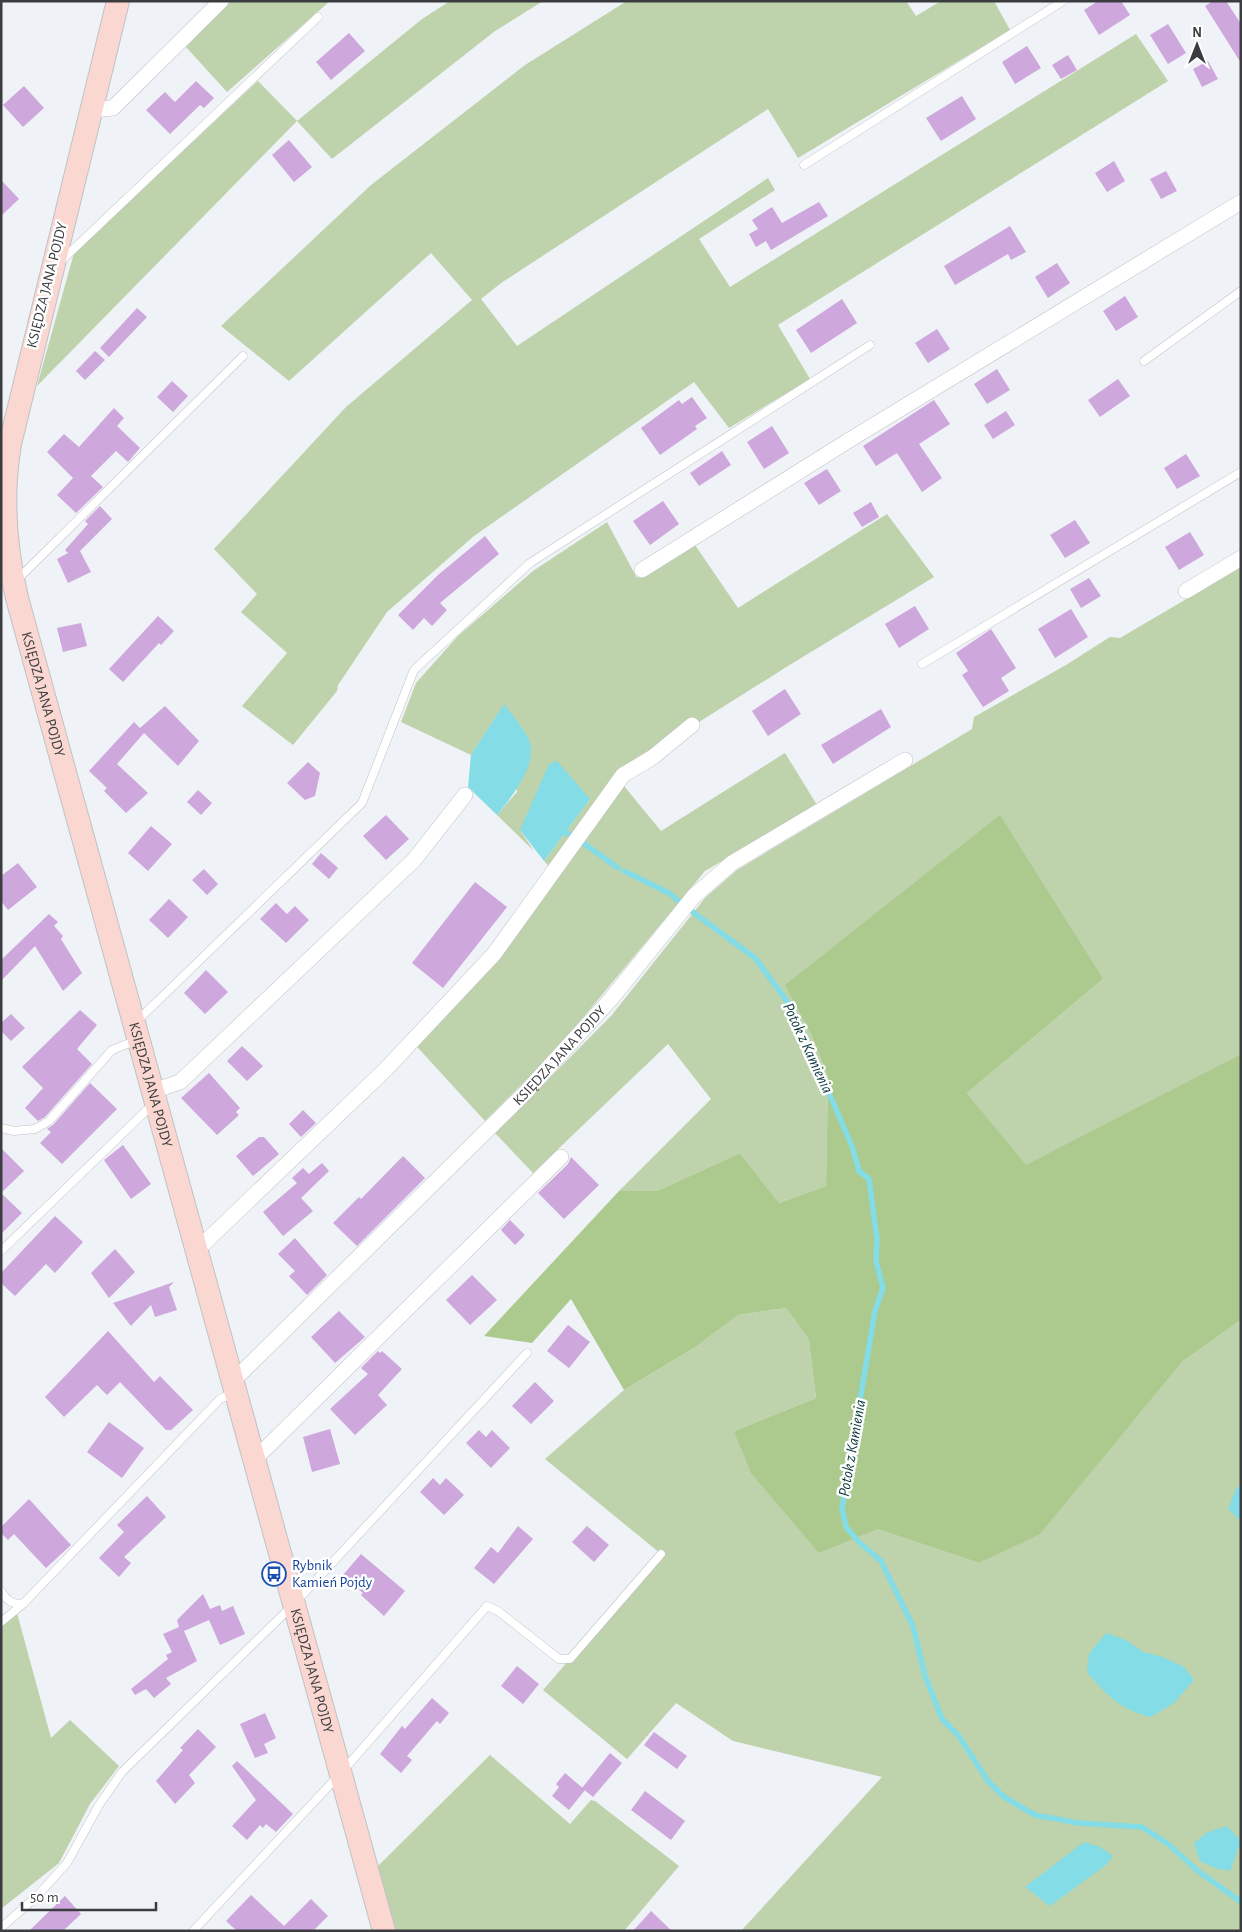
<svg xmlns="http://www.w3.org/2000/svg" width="1242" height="1932" viewBox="0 0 1242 1932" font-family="'Alegreya Sans',sans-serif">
	<rect width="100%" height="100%" fill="#eff2f7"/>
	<!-- green -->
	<path fill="#bed2ab" d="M231 1H330L227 92 186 47Z
		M450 1H543L495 31 332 159 297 121 37 386 74 253 258 81 297 121 422 19Z
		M627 1H906L916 16 941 1H994L1010 30 798 158 768 109 501 283 481 299 517 346 768 178 775 190 699 239 730 287 1136 34 1168 81 778 325 810 379 729 428 694 382 474 536 387 612 338 685 337 691 293 745 242 706 287 653 241 612 257 594 214 549 346 407 472 300 431 253 289 381 221 326 371 185 525 65Z
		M887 514 934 577 788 666 615 775 661 831 785 753 817 805 705 871 557 1049 485 1121 409 1038 486 954 550 867 544 861 590 799 520 830 534 851 497 815 517 792 504 705 471 755 401 722 416 683 458 636 533 571 607 522 637 578 695 545 738 608Z
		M1241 567V1054L1026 1166 967 1093 1103 979 810 1032 828 1077 826 1186 779 1203 740 1153 657 1191H619L711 1099 668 1044 533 1173 495 1133 611 1016 705 898 737 870 972 729 974 717 1066 665 1110 637 1120 638Z
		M786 1308 809 1340 816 1398 734 1431 877 1529 979 1563 1040 1533 1183 1361 1241 1320V1931H741L882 1777 733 1741 676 1703 627 1759 543 1690 661 1554 545 1459 624 1390 697 1346 738 1315Z
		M17 1613 51 1738 70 1720 119 1766 90 1804 59 1863 1 1909V1627Z
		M490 1755 570 1824 591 1800 595 1801 679 1866 624 1931H396L377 1867Z"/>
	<!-- forest -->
	<path fill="#acca8e" d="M1000 815 1103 979 967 1093 1026 1165 1241 1054V1320L1183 1361 1040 1534 979 1563 877 1529 819 1553 751 1473 734 1431 816 1398 809 1340 786 1308 738 1315 697 1346 624 1390 571 1299 532 1343 484 1336 619 1191H657L740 1153 779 1203 826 1186 828 1077 810 1032 785 985Z"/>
	<!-- water -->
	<path fill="#83dce6" d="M504 704C512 715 523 727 529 740 539 763 511 798 497 815L468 787 471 755Z
		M557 761 590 799 544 861 520 830 549 764Z
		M1241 1484V1521L1228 1509 1236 1489Z
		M1106 1633 1126 1640 1143 1652 1163 1657 1184 1667 1194 1680 1174 1703 1151 1717C1122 1711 1105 1694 1087 1672L1089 1654Z
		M1227 1826 1241 1841 1230 1871 1215 1868 1200 1861 1194 1843 1208 1832Z
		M1084 1842 1100 1847 1113 1856 1106 1865 1050 1906 1025 1887Z"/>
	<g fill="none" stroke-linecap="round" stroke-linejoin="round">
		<!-- stream -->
		<path stroke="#83dce6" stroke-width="5.5" d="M565 832 572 836
			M583 843 618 868
			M624 871 669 893 682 904
			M690 910 755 958 792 1008 852 1146 859 1171 869 1179 877 1239 876 1261 883 1288 875 1311 842 1508 846 1527 860 1543 881 1561 913 1626 925 1676 942 1719 958 1735 988 1781 1004 1797 1035 1815 1078 1823 1142 1827 1168 1844 1198 1871 1241 1902"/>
	</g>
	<!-- building -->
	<path fill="#cea7dd" d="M1098 1H1121L1130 15 1099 35 1084 10Z
		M1213 1H1226L1241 24V63L1205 6Z
		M1168 24 1186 53 1168 64 1150 35Z
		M349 33 365 51 331 80 316 62Z
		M1027 46 1041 68 1015 84 1002 62Z
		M1068 55 1077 70 1061 79 1052 65Z
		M1208 61 1218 79 1202 87 1193 69Z
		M196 81 214 98 204 108 200 105 170 134 146 110 165 92 175 102Z
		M24 86 44 108 23 127 3 105Z
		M962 96 976 119 941 141 926 118Z
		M289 140 312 167 294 182 272 155Z
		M1114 161 1125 181 1107 192 1095 173Z
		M1166 171 1177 191 1161 199 1150 179Z
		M1 180 19 199 1 216Z
		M819 202 828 216 771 250 766 241 756 247 749 234 758 229 752 220 772 207 782 223Z
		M1010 226 1026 252 1011 260 1008 254 955 285 944 266Z
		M1057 263 1070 283 1048 298 1035 277Z
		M1125 296 1138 317 1116 331 1103 311Z
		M842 299 857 323 811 353 796 330Z
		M137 308 147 317 109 357 100 348Z
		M937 329 950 349 928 363 915 343Z
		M95 351 105 360 85 380 76 371Z
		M997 369 1010 390 987 404 974 384Z
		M1118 379 1130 396 1100 417 1088 400Z
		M172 381 188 396 173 412 157 397Z
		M692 397 707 418 695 426 697 429 660 455 641 428 679 400 682 404Z
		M934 400 950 424 919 444 942 478 922 492 897 453 876 466 863 446Z
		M114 408 124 418 117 426 140 448 128 462 116 451 91 476 103 487 76 513 57 495 73 478 47 452 64 434 79 447Z
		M1006 411 1015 425 993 439 984 425Z
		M772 426 789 453 764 469 747 442Z
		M722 451 731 465 699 486 690 473Z
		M1186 454 1200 476 1177 489 1164 468Z
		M827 469 841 491 819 505 804 483Z
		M663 501 679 524 650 545 633 521Z
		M871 502 879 517 862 527 853 513Z
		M100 506 112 519 80 551 91 572 68 583 57 559 68 553 65 550 88 524 85 521Z
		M1075 520 1090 543 1065 558 1050 535Z
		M1190 532 1204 555 1179 570 1165 547Z
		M485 536 499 554 440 603 447 610 432 626 424 618 413 630 398 615 438 575Z
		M1089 578 1101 596 1081 608 1070 589Z
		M915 606 929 629 899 648 885 624Z
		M1071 609 1088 637 1055 658 1038 629Z
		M158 616 174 631 161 645 159 643 123 682 109 669Z
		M81 623 87 646 63 652 57 628Z
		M991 629 1016 668 1001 678 1009 691 983 707 962 675 968 671 956 653Z
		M785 689 801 714 768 736 752 711Z
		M165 706 199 741 178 766 144 733 117 764 148 793 126 813 104 791 107 788 89 771 134 722 140 728Z
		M881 709 891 727 833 764 821 745Z
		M308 762 320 773 315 796 305 800 287 783Z
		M198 790 212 803 201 815 187 802Z
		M386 815 409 839 386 860 363 836Z
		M151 826 172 844 148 871 128 853Z
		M321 853 338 868 329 879 312 864Z
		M18 863 37 887 8 910 1 901V876Z
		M204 869 218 884 207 895 192 880Z
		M475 882 507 907 443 988 412 963Z
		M169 899 188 917 168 938 149 920Z
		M276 903 287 914 295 906 309 920 286 943 260 919Z
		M49 914 58 922 54 926 63 936 61 939 82 973 63 991 35 946 1 981V960Z
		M206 970 228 992 205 1014 184 993Z
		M80 1010 97 1025 77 1049 92 1064 45 1117 38 1121 25 1108 43 1088 22 1067Z
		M11 1014 25 1028 11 1041 1 1031V1023Z
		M242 1046 263 1066 247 1081 227 1061Z
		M209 1073 240 1108 236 1112 239 1115 217 1135 181 1098Z
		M90 1083 117 1109 62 1164 40 1143 51 1132 47 1129 53 1125Z
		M303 1110 316 1123 301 1137 289 1124Z
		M259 1137H264L279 1154 253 1176 236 1156Z
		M123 1145 151 1184 131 1199 104 1160Z
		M1 1148 24 1171 1 1193 22 1213 1 1234Z
		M403 1156 425 1178 357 1246 333 1223 359 1197 361 1199Z
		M571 1157 599 1185 564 1219 538 1193 568 1164Z
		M322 1163 329 1171 301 1198 313 1211 283 1236 263 1212 297 1183 292 1178 303 1168 309 1174Z
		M55 1216 83 1242 55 1273 46 1264 15 1296 1 1283V1273Z
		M510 1220 525 1235 515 1245 501 1230Z
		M295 1238 327 1275 307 1295 289 1276 295 1271 278 1254Z
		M115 1249 135 1272 109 1298 91 1273Z
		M472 1275 497 1300 470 1325 446 1300Z
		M174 1282 169 1287 177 1310 155 1317 151 1305 131 1326 113 1303Z
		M339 1311 365 1337 335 1363 311 1337Z
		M568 1325 590 1342 569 1368 547 1351Z
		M108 1331 154 1382 160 1376 193 1410 171 1430H166L120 1382 107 1395 97 1385 64 1417 45 1397Z
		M378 1351 380 1353 382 1351 402 1369 378 1395 387 1405 355 1435 330 1409 368 1374 361 1368Z
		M535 1382 554 1401 531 1424 512 1406Z
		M109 1422 144 1448 122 1478 87 1452Z
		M330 1429 340 1464 312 1472 303 1437Z
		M479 1430 486 1437 492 1430 510 1448 491 1468 466 1443Z
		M433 1478 440 1485 446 1478 464 1495 444 1515 420 1492Z
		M147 1496 166 1517 124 1557 131 1563 119 1577 99 1558 124 1532 117 1525Z
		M29 1499 71 1545 46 1568 14 1534 8 1540 1 1533V1527Z
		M518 1526 533 1539 494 1584 474 1568 491 1547 498 1553Z
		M587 1526 609 1545 594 1562 572 1542Z
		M361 1554 405 1591 384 1616 361 1595 363 1593 342 1576Z
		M203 1594 210 1609 220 1605 222 1611 233 1606 245 1634 220 1645 209 1620 184 1631 197 1661 166 1678 171 1684 154 1698 146 1689 135 1695 131 1689 168 1659 166 1655 172 1652 163 1634 179 1627 177 1620Z
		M517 1666 539 1684 523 1704 501 1686Z
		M432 1698 449 1713 440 1724 437 1721 407 1756 412 1760 401 1773 380 1754 402 1726 405 1729Z
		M265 1713 276 1738 264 1744 268 1753 255 1758 240 1724Z
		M198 1729 216 1747 189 1775 195 1783 175 1804 156 1781 183 1750 180 1748Z
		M654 1732 687 1756 677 1769 644 1745Z
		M610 1753 622 1763 593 1797 582 1788Z
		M237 1761 293 1814 276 1832 266 1824 263 1828 260 1825 247 1840 232 1826 256 1800 232 1766Z
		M565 1773 585 1790 569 1810 552 1796 559 1787 556 1784Z
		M645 1791 685 1821 671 1840 631 1810Z
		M251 1895 284 1926 311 1899 328 1916 313 1931H237L226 1921Z
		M65 1896 81 1914 63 1931H29Z
		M651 1911 672 1931H633Z"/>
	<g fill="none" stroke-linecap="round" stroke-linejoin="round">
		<!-- lane casing -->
		<g stroke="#bfc2c7" stroke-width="9">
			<path id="lane" d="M804 165 1063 1
				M62 260 318 17
				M1144 361 1241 291
				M17 580 243 356
				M922 664 1241 472
				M136 1022 362 803 414 670 530 563 870 345
				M1 1128 14 1131 35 1129 49 1121 112 1050 137 1040
				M1 1251 153 1104
				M1 1591C7 1601 12 1604 23 1604L220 1399 233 1393
				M1 1622 23 1604
				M1 1928 38 1895 67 1863 99 1805 122 1772 293 1605 527 1353
				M193 1931 341 1773 487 1606 498 1611 559 1659H570L661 1554"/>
		</g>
		<!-- street casing -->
		<g stroke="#bfc2c7" stroke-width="16">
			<g id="street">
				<path d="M91 110 113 108 221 1"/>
				<path d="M642 570 851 439 1241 202"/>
				<path d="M1186 591 1241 558"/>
				<path d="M153 1091 180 1082 414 860 465 795"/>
				<path d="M197 1250 386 1069 494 954 623 775 653 757 692 725"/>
				<path id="s1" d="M233 1381 525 1093 611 999 694 896 732 863 905 760"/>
				<path d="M255 1459 561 1157"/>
			</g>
		</g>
		<!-- secondary casing -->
		<g stroke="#bfc2c7" stroke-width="24">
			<g id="secondary">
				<path id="s2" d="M118 1 10 444C1 497 5 546 17 598L384 1931"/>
			</g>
		</g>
		<!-- lane -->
		<use href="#lane" stroke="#fff" stroke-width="8"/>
		<!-- street -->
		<use href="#street" stroke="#fff" stroke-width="15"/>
		<!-- secondary -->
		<use href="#secondary" stroke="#fad7d0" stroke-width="22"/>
	</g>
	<!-- icons -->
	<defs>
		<g id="bus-ring" transform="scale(1.25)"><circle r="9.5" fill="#fff" stroke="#1a4fb4" stroke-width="1.5"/><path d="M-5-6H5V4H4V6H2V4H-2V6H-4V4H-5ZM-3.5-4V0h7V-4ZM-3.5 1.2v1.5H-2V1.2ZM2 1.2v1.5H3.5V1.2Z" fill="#1a4fb4"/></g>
	</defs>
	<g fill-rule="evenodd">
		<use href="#bus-ring" x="274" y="1574"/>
	</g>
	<g text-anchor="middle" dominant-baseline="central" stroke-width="5" stroke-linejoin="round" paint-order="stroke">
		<!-- street labels -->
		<g font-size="15" fill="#3b3c3f" stroke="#fff">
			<text transform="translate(47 285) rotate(-76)">KSIĘDZA JANA POJDY</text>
			<text stroke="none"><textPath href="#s2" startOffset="711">KSIĘDZA JANA POJDY</textPath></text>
			<text stroke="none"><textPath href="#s1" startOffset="461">KSIĘDZA JANA POJDY</textPath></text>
			<text stroke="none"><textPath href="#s2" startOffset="1116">KSIĘDZA JANA POJDY</textPath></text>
			<text stroke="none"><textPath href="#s2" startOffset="1724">KSIĘDZA JANA POJDY</textPath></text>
		</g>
		<!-- transit labels -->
		<g font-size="15" fill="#164399" stroke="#fff" text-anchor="start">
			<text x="292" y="1565">Rybnik<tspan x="292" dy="17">Kamień Pojdy</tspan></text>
		</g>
		<!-- water labels -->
		<g font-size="16" font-style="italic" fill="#0a373b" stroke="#fff">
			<text transform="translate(808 1048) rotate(65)">Potok z Kamienia</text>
			<text transform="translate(852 1448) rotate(-80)">Potok z Kamienia</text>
		</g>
	</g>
	<!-- border -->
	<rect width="1242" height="1932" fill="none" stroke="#3b3c3f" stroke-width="5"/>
	<!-- north arrow -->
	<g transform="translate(1197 45)" stroke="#ffffff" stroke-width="4" paint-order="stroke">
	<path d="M0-4L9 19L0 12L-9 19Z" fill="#3b3c3f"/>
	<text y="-8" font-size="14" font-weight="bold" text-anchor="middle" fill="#3b3c3f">N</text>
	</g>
	<!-- scale -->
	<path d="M22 1902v8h134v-8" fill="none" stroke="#3b3c3f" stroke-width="2.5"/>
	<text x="30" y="1902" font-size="15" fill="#3b3c3f" stroke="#ffffff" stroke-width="4" paint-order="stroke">50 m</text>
</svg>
